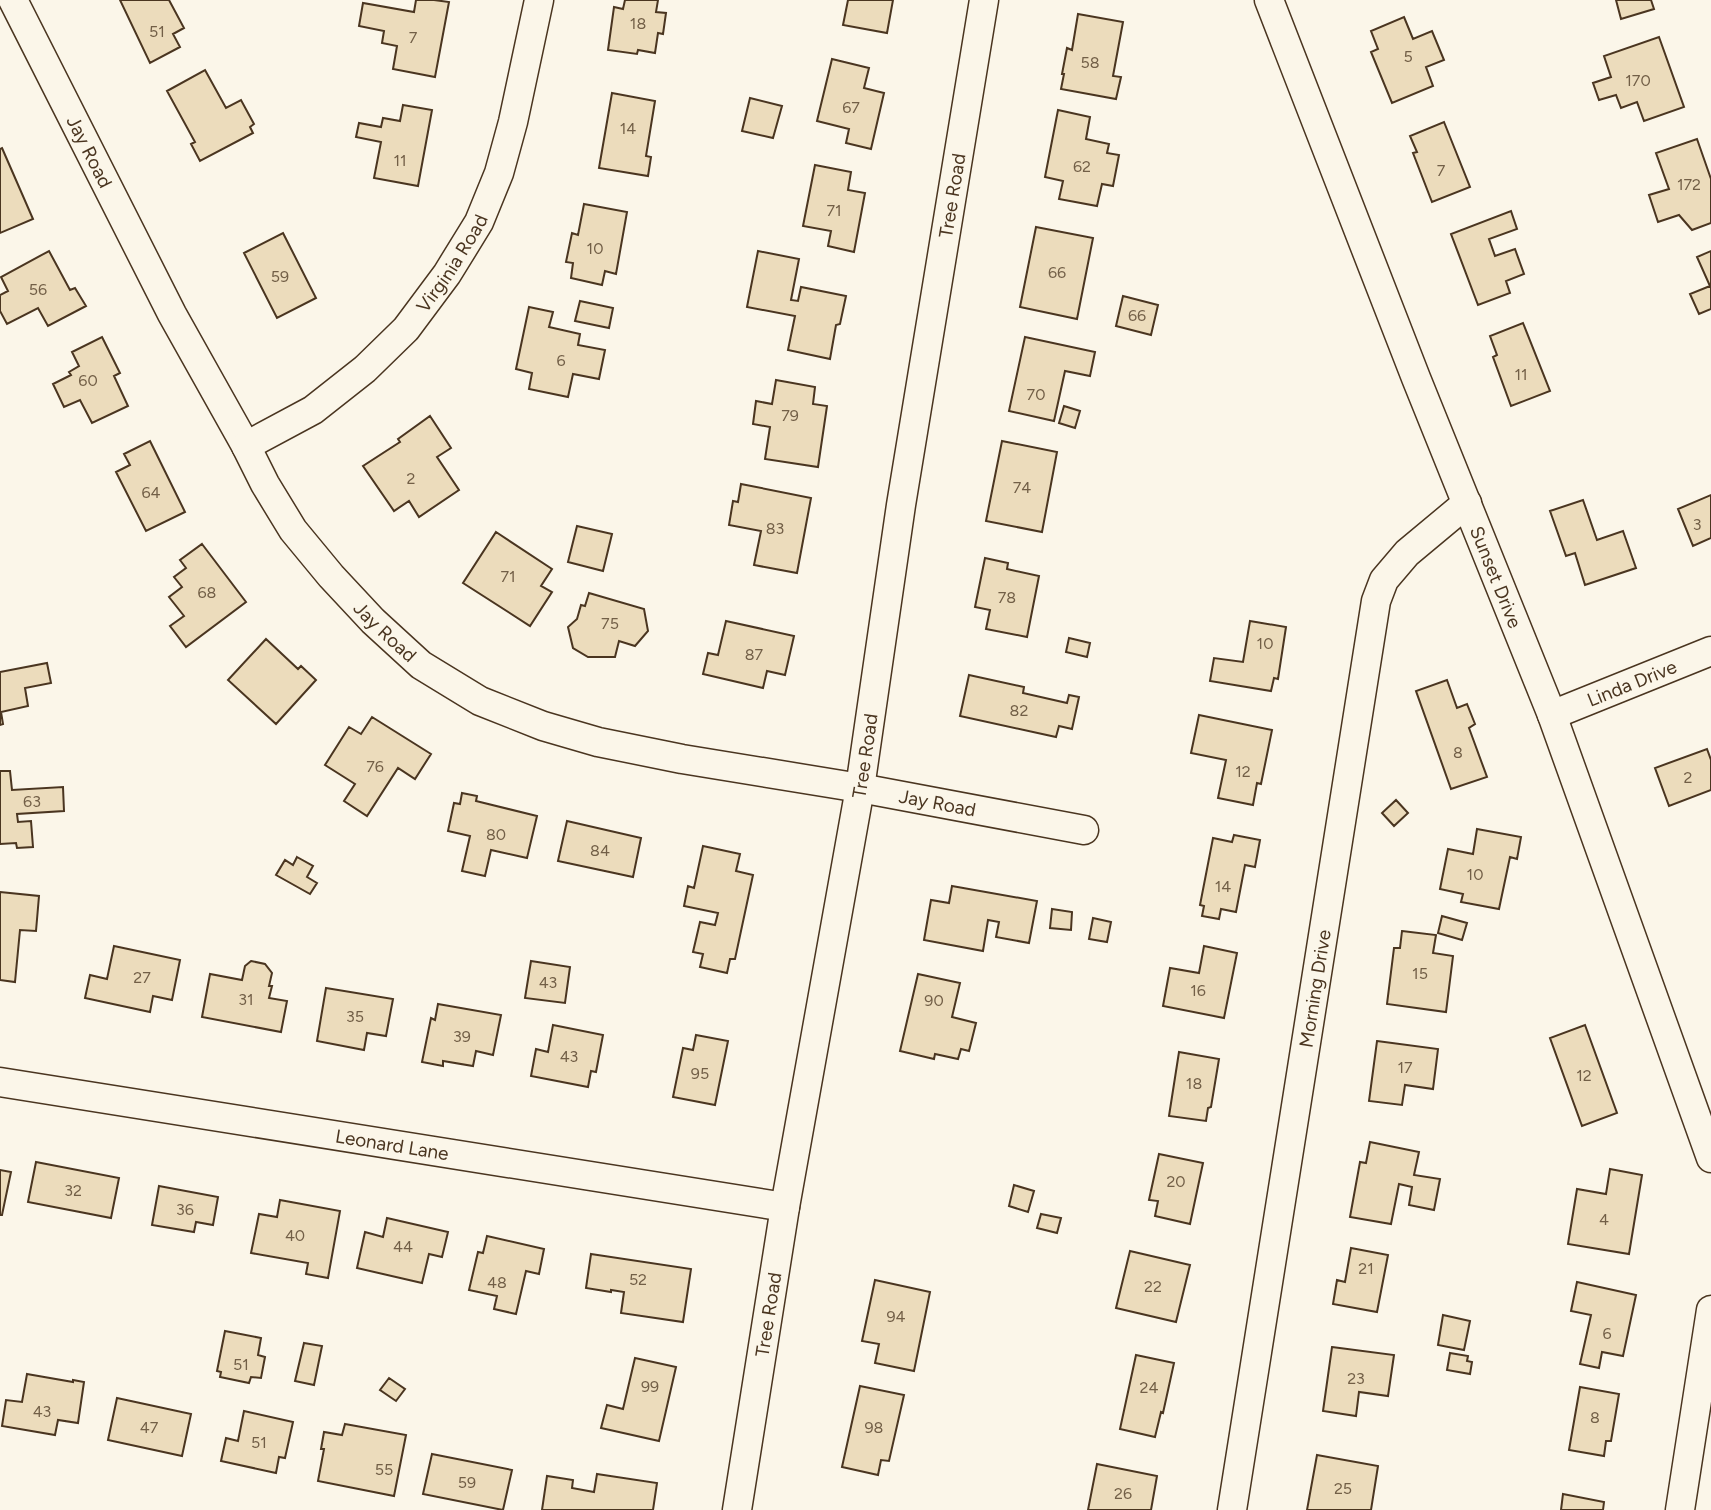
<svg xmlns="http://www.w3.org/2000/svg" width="1711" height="1510" viewBox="0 0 1711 1510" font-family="Figtree,sans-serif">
	<rect width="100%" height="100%" fill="#fbf6e9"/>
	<!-- building -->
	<path fill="#ecdcbc" stroke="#4a3520" stroke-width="2" d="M120 0H169L184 28 173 34 180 47 150 63Z
		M416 0H434L449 2 435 77 393 69 397 46 382 43 384 31 359 26 363 3 414 12Z
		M625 0H658L656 12 666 13 663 34 658 33 655 53 638 50 637 54 608 50 614 7 623 9Z
		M848 0H893L887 33 843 25Z
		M1616 0H1651L1654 9 1621 19Z
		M1078 14 1123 22 1113 76 1121 77 1116 99 1061 89 1064 74H1062L1067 48 1072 50Z
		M1404 17 1413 39 1432 31 1444 60 1426 67 1433 86 1392 103 1371 52 1378 49 1371 31Z
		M1659 37 1684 107 1644 121 1637 102 1621 108 1616 95 1599 100 1593 83 1611 77 1604 56Z
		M832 59 869 68 864 88 884 93 871 149 846 143 849 129 817 121Z
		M205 70 226 108 241 100 254 124 250 127 253 133 200 161 191 144 195 142 167 91Z
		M612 93 655 101 646 156 651 157 648 176 599 168Z
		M750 98 782 106 773 138 742 131Z
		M403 105 432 110 418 186 374 178 381 142 356 137 359 123 381 127 383 118 400 121Z
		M1058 110 1090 117 1086 139 1109 144 1107 153 1119 155 1113 186 1102 184 1097 206 1059 199 1063 181 1045 177Z
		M1444 122 1470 187 1432 202 1413 153 1417 152 1410 136Z
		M1697 139 1711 179V223L1692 230 1679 215 1658 222 1649 195 1669 189 1656 153Z
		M2 148 33 219 0 233V149Z
		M815 165 851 172 848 190 865 193 854 252 828 246 831 231 803 226Z
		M584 204 627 212 616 274 605 271 602 285 571 278 573 263 566 262 572 233 578 235Z
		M1511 211 1517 229 1489 239 1495 256 1515 249 1524 274 1506 281 1510 293 1478 305 1451 234Z
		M1036 227 1093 238 1077 319 1020 307Z
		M283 233 316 298 277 318 244 253Z
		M49 251 70 290 75 288 86 306 48 326 38 308 7 324 0 311V295L8 291 1 277Z
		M758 251 799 259 791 300 798 301 801 287 846 296 840 324 836 325 830 359 788 350 795 316 747 307Z
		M1711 251V309L1699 314 1690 294 1710 286 1697 257Z
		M1123 296 1158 305 1151 335 1116 326Z
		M580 301 613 308 609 328 575 321Z
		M529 307 553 312 549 327 580 334 578 345 605 350 599 379 573 374 568 397 529 389 532 373 516 369Z
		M1523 323 1550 391 1511 406 1493 357 1497 355 1490 336Z
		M102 337 120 373 114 376 128 406 92 423 80 400 64 407 53 384 71 375 69 372 79 366 72 352Z
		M1025 337 1095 352 1090 376 1065 371 1054 421 1009 411Z
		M776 380 815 387 813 404 827 406 818 467 765 459 770 427 753 424 756 401 772 404Z
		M1064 406 1080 411 1075 428 1059 423Z
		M430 416 451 448 437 457 459 490 419 517 409 501 394 511 363 466 400 442 398 439Z
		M150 441 185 512 146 531 116 472 130 465 124 454Z
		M1002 441 1057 452 1042 532 986 521Z
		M741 484 811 498 797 573 754 565 761 531 729 525 733 501 738 502Z
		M1711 495V538L1693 546 1678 509Z
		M1583 500 1597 540 1623 531 1636 568 1585 585 1575 553 1566 556 1550 511Z
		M577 526 612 534 603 571 568 562Z
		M496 532 552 569 541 586 552 592 530 626 463 583Z
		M202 544 246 602 186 647 170 626 184 616 169 597 182 587 174 577 186 568 180 560Z
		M985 558 1008 563 1007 569 1039 576 1027 637 986 629 990 610 975 607Z
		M589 593 644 609 648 631 635 646 619 641 615 657H588L573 648 568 627 577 619 581 605 585 606Z
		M726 621 794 636 785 675 767 671 763 688 703 674 708 653 718 655Z
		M1250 621 1286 627 1278 679 1274 678 1271 691 1210 681 1214 658 1243 662Z
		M1069 638 1090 643 1087 657 1066 652Z
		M266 639 298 669 301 666 316 680 276 724 228 680Z
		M47 663 51 683 25 688 28 706 1 712 3 724 0 725V672Z
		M969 675 1024 687 1023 693 1067 703 1069 695 1079 697 1072 729 1059 726 1056 737 960 716Z
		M1447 680 1457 708 1467 704 1475 724 1469 728 1487 777 1451 789 1416 691Z
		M1199 715 1272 730 1261 784 1257 783 1253 805 1218 798 1226 760 1191 753Z
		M372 717 431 754 415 779 398 768 367 816 344 801 355 784 325 765 349 727 361 734Z
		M1707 749 1711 760V790L1669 806 1655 768Z
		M0 771H10L12 790 63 787 64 811 17 814 18 822 31 821 33 847 17 848 16 843 0 844Z
		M462 793 477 796 476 801 537 816 527 858 491 850 485 876 462 871 470 836 448 831 454 803 460 804Z
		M1396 800 1408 813 1394 826 1382 813Z
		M567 821 641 838 633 877 558 861Z
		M1477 829 1521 837 1517 859 1510 857 1499 909 1461 902 1463 894 1440 889 1448 849 1473 854Z
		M1234 835 1260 840 1255 867 1245 865 1236 912 1221 909 1219 919 1202 916 1204 906 1200 905 1213 838 1232 842Z
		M703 846 740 854 736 871 753 875 735 959H730L727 973 700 967 703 954 693 952 700 922 715 925 718 913 684 906 688 886 694 888Z
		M297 857 313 866 307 877 317 883 310 894 276 875 285 860 293 865Z
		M952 886 1037 901 1029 943 996 937 999 922 988 920 983 951 924 940 931 900 949 903Z
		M0 892 39 896 36 931 20 930 15 982 0 980Z
		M1052 909 1072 912 1071 930 1050 928Z
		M1442 916 1467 923 1462 940 1438 933Z
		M1093 918 1111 922 1107 942 1089 939Z
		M1402 931 1436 935 1433 953 1453 956 1446 1012 1387 1004 1394 948H1400Z
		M114 946 180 960 172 1000 153 996 150 1012 85 998 90 975 107 979Z
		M1204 946 1237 953 1224 1018 1163 1006 1170 968 1199 973Z
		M251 961 265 964 272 973 269 986H272L269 998 287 1001 281 1032 202 1017 210 974 242 980 245 966Z
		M531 961 570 967 565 1003 525 998Z
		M918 974 960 983 952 1017 976 1023 969 1051 961 1049 958 1059 935 1054 934 1059 900 1051Z
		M326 988 393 999 386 1036 367 1033 364 1050 317 1041Z
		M438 1004 501 1015 493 1055 476 1051 473 1066 443 1061V1066L422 1062 431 1018 435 1020Z
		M553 1025 603 1035 596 1072 591 1071 588 1087 531 1076 536 1049 548 1052Z
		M1585 1025 1617 1113 1582 1126 1550 1038Z
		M696 1035 728 1041 715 1105 673 1097 683 1048 693 1050Z
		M1377 1041 1438 1049 1433 1089 1405 1085 1402 1105 1369 1101Z
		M1179 1052 1219 1059 1211 1107 1208 1108 1206 1121 1169 1116Z
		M1370 1142 1419 1152 1414 1175 1440 1179 1434 1210 1409 1205 1412 1187 1399 1184 1391 1224 1350 1217 1360 1162 1366 1163Z
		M1159 1154 1203 1163 1190 1224 1155 1216 1158 1201 1149 1200Z
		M36 1162 119 1178 111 1218 28 1202Z
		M1610 1169 1642 1175 1629 1254 1568 1244 1577 1189 1606 1194Z
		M0 1170 11 1172 2 1215H0Z
		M1014 1185 1034 1191 1028 1212 1009 1206Z
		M159 1186 218 1197 213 1225 196 1222 194 1232 152 1225Z
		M280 1200 340 1211 328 1278 306 1274 308 1263 251 1253 259 1214 277 1217Z
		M1041 1214 1061 1218 1057 1233 1037 1228Z
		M387 1218 448 1232 442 1257 429 1254 422 1283 357 1268 365 1232 383 1237Z
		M487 1236 544 1249 539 1274 526 1271 516 1314 494 1309 497 1296 469 1290 478 1252 483 1253Z
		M1351 1248 1388 1255 1377 1312 1333 1304 1337 1280 1345 1282Z
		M1130 1251 1190 1265 1176 1322 1116 1308Z
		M591 1254 691 1269 683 1322 621 1313 624 1292 611 1290V1292L586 1288Z
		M875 1280 930 1292 914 1371 875 1363 879 1344 862 1341Z
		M1577 1282 1636 1295 1623 1356 1602 1352 1599 1368 1580 1364 1591 1315 1571 1311Z
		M1443 1315 1470 1321 1464 1350 1438 1345Z
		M225 1331 261 1338 258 1355 265 1357 261 1378 251 1377 249 1383 220 1377 221 1372 217 1371Z
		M304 1343 322 1346 314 1385 295 1381Z
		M1332 1347 1394 1355 1388 1396 1359 1392 1356 1416 1323 1411Z
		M1450 1353 1468 1356 1467 1361 1472 1362 1470 1374 1447 1370Z
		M1136 1355 1174 1363 1163 1413 1161 1412 1155 1437 1120 1429Z
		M635 1358 676 1367 659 1441 601 1428 607 1405 623 1409Z
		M27 1374 73 1382V1380L84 1382 78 1423 58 1420 55 1435 2 1426 6 1400 22 1402Z
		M389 1378 405 1389 396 1401 380 1390Z
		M860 1386 904 1395 889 1461 881 1460 878 1475 842 1467Z
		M1580 1387 1619 1394 1611 1441H1606L1604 1456 1569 1450Z
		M117 1398 191 1414 182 1456 108 1440Z
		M244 1411 293 1422 285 1458 279 1457 276 1473 221 1461 226 1438 238 1441Z
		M345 1424 406 1435 394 1496 318 1481 324 1449H321L324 1432 342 1435Z
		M432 1454 512 1470 503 1510 423 1494Z
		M1317 1455 1378 1466 1371 1510H1307Z
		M1097 1464 1157 1476 1151 1510H1088Z
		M597 1474 657 1483 653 1510H542L547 1476 573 1480 572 1488 594 1492Z
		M1563 1494 1604 1502 1603 1510H1561Z"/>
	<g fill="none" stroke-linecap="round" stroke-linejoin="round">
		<!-- street casing -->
		<g stroke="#4a3520" stroke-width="31">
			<g id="street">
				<path id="s1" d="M13 0 172 314 246 446 265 484 293 530 331 576 373 621 421 665 480 701 543 726 598 742 682 759 860 788 1084 830"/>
				<path id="s2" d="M1269 0 1416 378 1552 715 1711 1158"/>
				<path id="s3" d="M246 446 313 410 365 369 406 329 447 274 479 222 499 173 513 122 539 0"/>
				<path id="s4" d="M1552 715 1711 651"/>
				<path id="s5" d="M0 1082 785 1207"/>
				<path id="s6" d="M737 1510 785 1207 860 788 901 505 984 0"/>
				<path id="s7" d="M1232 1510 1376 601 1384 580 1407 553 1467 503"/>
				<path d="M1680 1510 1711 1310"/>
			</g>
		</g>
		<!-- street -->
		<use href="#street" stroke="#fbf6e9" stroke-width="28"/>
	</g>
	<g text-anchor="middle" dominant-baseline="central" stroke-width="5" stroke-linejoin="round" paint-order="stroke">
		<!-- number labels -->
		<g font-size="16" fill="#725f47">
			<text x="638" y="23">18</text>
			<text x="157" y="31">51</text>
			<text x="413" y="37">7</text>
			<text x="1408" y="56">5</text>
			<text x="1090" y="62">58</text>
			<text x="1638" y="80">170</text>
			<text x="851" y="107">67</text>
			<text x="628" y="128">14</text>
			<text x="400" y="160">11</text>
			<text x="1082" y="166">62</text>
			<text x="1441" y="170">7</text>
			<text x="1689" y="184">172</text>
			<text x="834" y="210">71</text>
			<text x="595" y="248">10</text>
			<text x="1057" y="272">66</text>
			<text x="280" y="276">59</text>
			<text x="38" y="289">56</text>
			<text x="1137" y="315">66</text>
			<text x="561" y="360">6</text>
			<text x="1521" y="374">11</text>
			<text x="88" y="380">60</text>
			<text x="1036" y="394">70</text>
			<text x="790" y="415">79</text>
			<text x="411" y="478">2</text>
			<text x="1022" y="487">74</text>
			<text x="151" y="492">64</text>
			<text x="1697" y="524">3</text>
			<text x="775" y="528">83</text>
			<text x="508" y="576">71</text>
			<text x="207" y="592">68</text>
			<text x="1007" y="597">78</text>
			<text x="610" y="623">75</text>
			<text x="1265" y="643">10</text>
			<text x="754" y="654">87</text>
			<text x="1019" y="710">82</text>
			<text x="1458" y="752">8</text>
			<text x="375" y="766">76</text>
			<text x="1243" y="771">12</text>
			<text x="1688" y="777">2</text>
			<text x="32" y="801">63</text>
			<text x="496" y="834">80</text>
			<text x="600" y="850">84</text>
			<text x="1475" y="874">10</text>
			<text x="1223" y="886">14</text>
			<text x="1420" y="973">15</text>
			<text x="142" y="977">27</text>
			<text x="548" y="982">43</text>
			<text x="1198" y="990">16</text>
			<text x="246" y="999">31</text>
			<text x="934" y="1000">90</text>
			<text x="355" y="1016">35</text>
			<text x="462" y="1036">39</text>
			<text x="569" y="1056">43</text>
			<text x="1405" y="1067">17</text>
			<text x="700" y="1073">95</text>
			<text x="1584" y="1075">12</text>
			<text x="1194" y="1083">18</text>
			<text x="1176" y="1181">20</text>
			<text x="73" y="1190">32</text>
			<text x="185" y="1209">36</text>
			<text x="1604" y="1219">4</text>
			<text x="295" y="1235">40</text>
			<text x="403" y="1246">44</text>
			<text x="1366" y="1268">21</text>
			<text x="638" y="1279">52</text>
			<text x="497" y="1282">48</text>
			<text x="1153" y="1286">22</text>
			<text x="896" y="1316">94</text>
			<text x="1607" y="1333">6</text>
			<text x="241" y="1364">51</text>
			<text x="1356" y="1378">23</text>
			<text x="650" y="1386">99</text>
			<text x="1149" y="1387">24</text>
			<text x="42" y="1411">43</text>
			<text x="1595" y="1417">8</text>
			<text x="149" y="1427">47</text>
			<text x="874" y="1427">98</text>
			<text x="259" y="1442">51</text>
			<text x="384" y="1469">55</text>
			<text x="467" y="1482">59</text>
			<text x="1343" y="1488">25</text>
			<text x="1123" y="1493">26</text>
		</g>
		<!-- street labels -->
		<g font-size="19" fill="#4a3520" stroke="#fbf6e9">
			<text stroke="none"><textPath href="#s1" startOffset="170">Jay Road</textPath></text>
			<text stroke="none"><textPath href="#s6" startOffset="1332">Tree Road</textPath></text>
			<text stroke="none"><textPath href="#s3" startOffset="280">Virginia Road</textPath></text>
			<text stroke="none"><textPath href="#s2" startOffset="620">Sunset Drive</textPath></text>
			<text stroke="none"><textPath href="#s1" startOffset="737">Jay Road</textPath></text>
			<text stroke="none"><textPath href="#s4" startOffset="86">Linda Drive</textPath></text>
			<text stroke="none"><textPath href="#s6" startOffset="765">Tree Road</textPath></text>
			<text stroke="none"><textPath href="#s1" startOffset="1325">Jay Road</textPath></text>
			<text stroke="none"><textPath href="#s7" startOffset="528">Morning Drive</textPath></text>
			<text stroke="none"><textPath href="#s5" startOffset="397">Leonard Lane</textPath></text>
			<text stroke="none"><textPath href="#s6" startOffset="198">Tree Road</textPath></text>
		</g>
	</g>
</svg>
